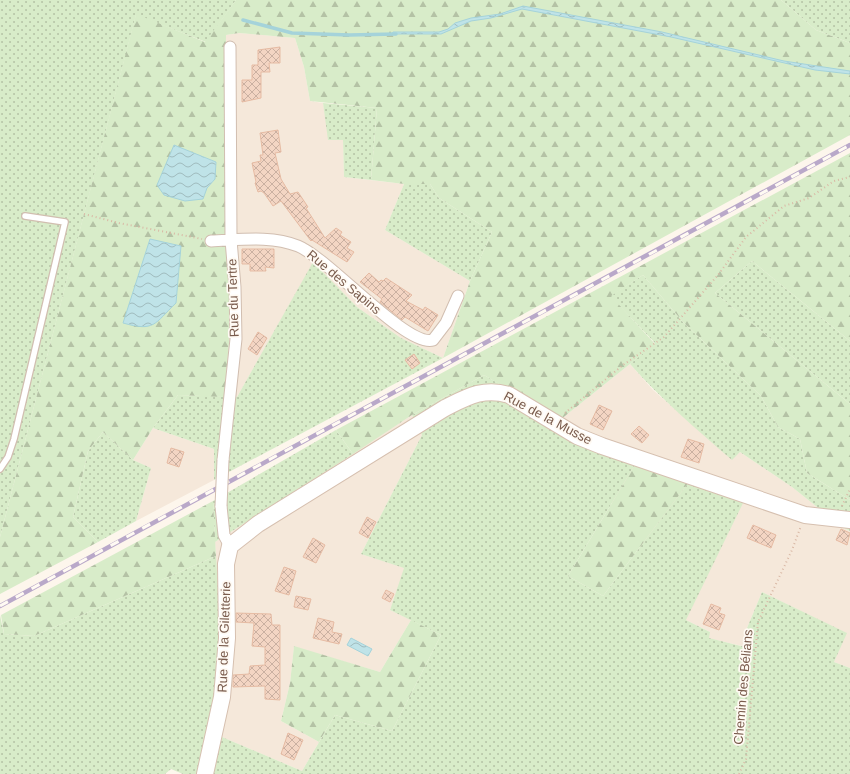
<svg xmlns="http://www.w3.org/2000/svg" width="850" height="774" viewBox="0 0 850 774" font-family="Helvetica,sans-serif">
	<defs>
		<pattern id="grass-dots" width="8" height="8" patternUnits="userSpaceOnUse"><rect width="8" height="8" fill="#d8ecc9"/><path d="M2 2h.1M6 6h.1" fill="none" stroke="#b4c2a5" stroke-width="1.8" stroke-linecap="round"/></pattern>
		<pattern id="forest-firs" width="22" height="20" patternUnits="userSpaceOnUse"><rect width="22" height="20" fill="#d8ecc9"/><path d="M5 1l3.5 6h-7zM16 11l3.5 6h-7z" fill="#b4c2a5"/></pattern>
		<pattern id="water-waves" width="16" height="10" patternUnits="userSpaceOnUse"><rect width="16" height="10" fill="#bfe3e8"/><path d="M0 5q4-4 8 0t8 0" fill="none" stroke="#a0bbbe"/></pattern>
		<pattern id="building-cross-hatch" width="8" height="8" patternUnits="userSpaceOnUse"><rect width="8" height="8" fill="#f3d5c3"/><path d="M0 0l8 8M0 8l8-8" fill="none" stroke="#cab0a1"/></pattern>
	</defs>
	<rect width="100%" height="100%" fill="#fdf6ec"/>
	<!-- residential -->
	<path fill="#f5e8da" d="M239 33 295 38 304 67 310 101 323 103 329 139 343 140 344 177 404 184 385 230 470 281 443 358 401 338 357 307 313 263 237 397H224L229 343V288L225 237V49L226 35Z
		M630 364 653 390 732 459 740 452 792 487 842 527 850 531V668L834 662 846 633 762 592 747 628 746 647 708 638 710 632 686 620 560 420Z
		M412 415 422 435 361 554 405 568 390 610 411 620 380 672 294 647 290 683 281 721 319 742 302 771 222 737 213 774H200L216 556 215 542Z
		M153 428 214 449V480L136 521 151 468 133 460Z"/>
	<!-- grass -->
	<path fill="url(#grass-dots)" d="M0 0H236L206 42 136 15 0 537Z
		M781 0H850V43L816 30Z
		M323 103 377 108 371 180 344 177 343 140H328Z
		M404 184H430L439 198 492 232 470 281 385 230Z
		M752 261 850 341V404L715 293Z
		M313 262 357 307 401 338 443 358 214 480V449L153 428 178 395 237 397Z
		M643 275 683 322 761 396 778 427 800 439 807 473 850 500V531L842 527 792 487 740 452 732 460C696 429 661 399 630 364L655 343 610 296Z
		M484 375 636 463 568 576 603 596 689 482 744 501 686 620 710 632 709 638 745 647 747 628 762 592 847 633 834 662 850 668V774H213L222 737 302 771 335 715 392 731 441 635 390 610 404 568 361 554 422 435 412 415Z
		M336 430 353 454 215 542 213 501Z
		M103 432 133 460 151 468 136 521 98 542 73 517 88 451Z
		M216 556 221 639 214 708 200 774H183L171 769 165 774H0V615L4 634 34 636Z"/>
	<!-- forest -->
	<path fill="url(#forest-firs)" fill-rule="evenodd" d="M236 0H781L816 30 850 43V135L443 358 470 281 492 232 439 198 430 184H404L371 180 377 108 310 101 304 67 295 38 239 33 226 35 225 237 229 288V343L224 397 178 395 153 428 133 460 103 432 88 451 73 517 98 542 0 594V537L136 14 205 42ZM197 155 216 162 215 179 207 188ZM150 240 181 246 179 259 160 318 150 326Z
		M850 153V341L752 261 715 293 850 404V500L807 473 800 439 778 427 761 396 683 322 643 275 611 296 655 344 560 420 484 375 412 415 353 454 336 430Z
		M636 463 689 482 603 596 568 576Z
		M213 501 216 556 34 636 4 634 1 615Z
		M411 620 441 635 392 731 335 715 319 742 281 721 290 683 294 646 380 672Z"/>
	<!-- water -->
	<path fill="url(#water-waves)" stroke="#a5d3da" d="M523 6 662 32 784 61 850 71V74L815 70 671 37 522 9 491 18 471 21 441 34H392L393 32H439L448 29 455 23 471 18 500 14Z
		M174 145 216 162 215 179 207 188 203 199 185 201 164 195 157 185Z
		M150 239 181 246 176 303C154 324 155 332 123 323Z
		M351 638 372 649 368 656 347 645Z"/>
	<g fill="none" stroke-linecap="round" stroke-linejoin="round">
		<!-- stream -->
		<path stroke="#a5d3da" stroke-width="3.5" d="M243 20 292 33 349 35 396 34"/>
	</g>
	<!-- building -->
	<path fill="url(#building-cross-hatch)" stroke="#e6bba3" d="M280 47V63H269L270 72H261V98L242 102V80H252V65H258V50Z
		M278 130 281 152 275 153 281 179 290 194 298 192 308 207 306 208 325 238 336 228 342 232 340 235 351 242 347 248 354 252 347 262 312 240 311 241 281 201 273 206 264 193 261 191 258 192 255 183 256 182 252 163 261 161 260 155H263L260 133Z
		M242 249H274V268L265 267 266 271H250V264H242Z
		M369 273 379 282 381 280 383 281 386 278 412 295 406 301 423 310 425 307 438 315 428 331 405 317 402 320 380 302 382 299 360 282Z
		M258 332 267 338 257 355 248 349Z
		M414 354 420 363 412 369 405 360Z
		M599 405 612 411 603 430 590 424Z
		M639 426 649 435 642 443 631 434Z
		M688 439 704 444 699 463 681 457Z
		M171 448 184 452 179 467 167 463Z
		M367 517 376 522 368 538 359 533Z
		M753 525 776 535 771 548 747 538Z
		M841 529 850 533 847 545 836 540Z
		M313 538 325 545 316 563 303 557Z
		M284 567 296 571 289 595 275 591Z
		M386 590 394 594 390 602 382 598Z
		M296 596 311 599 308 610 294 607Z
		M711 604 721 608 719 613 725 615 719 630 703 624Z
		M236 613 271 614 272 625H280V700L265 699V686L233 687V675L249 674 250 666 265 665V647L252 646 254 623 236 622Z
		M318 618 334 622 332 632 342 634 339 644 313 638Z
		M288 733 303 740 294 760 281 754Z"/>
	<g fill="none" stroke-linecap="round" stroke-linejoin="round">
		<!-- lane casing -->
		<g stroke="#d1beb0" stroke-width="8">
			<path id="lane" d="M0 469 8 457 14 439 65 222 25 216"/>
		</g>
		<!-- street casing -->
		<g stroke="#d1beb0" stroke-width="13">
			<path id="street" d="M211 241C239 240 271 235 298 246 328 258 407 348 433 340L446 323 458 296
				M223 460 236 339 235 287 231 240 230 47
				M221 506 224 535 230 546"/>
		</g>
		<!-- secondary casing -->
		<g stroke="#d6c0b0" stroke-width="18">
			<path id="secondary" d="M205 774 222 697 227 638 226 564 230 546 258 524 445 408C467 397 484 387 509 395L577 436 602 446 805 515 850 520"/>
		</g>
		<!-- path -->
		<path stroke="#d9b8a5" stroke-width="2" stroke-dasharray="1 3" stroke-linecap="butt" d="M84 214 119 223 202 239
			M565 413 623 365 664 337 718 275 746 237 784 206 809 198 834 181 850 177
			M842 506 850 489
			M739 774 746 759 758 622 792 550 801 526"/>
		<!-- lane -->
		<use href="#lane" stroke="#fff" stroke-width="5.5"/>
		<!-- street -->
		<use href="#street" stroke="#fff" stroke-width="11"/>
		<!-- secondary -->
		<use href="#secondary" stroke="#fff" stroke-width="16"/>
		<!-- rail casing -->
		<g stroke="#b9a8c9" stroke-width="4.5">
			<path id="rail" d="M0 606C283 451 567 300 850 145"/>
		</g>
		<!-- rail -->
		<use href="#rail" stroke="#fffaf3" stroke-width="3" stroke-dasharray="9" stroke-linecap="butt"/>
		<!-- street-bridge casing -->
		<g stroke="#d1beb0" stroke-width="13" stroke-linecap="butt">
			<path id="street-bridge" d="M221 506 223 460"/>
		</g>
		<!-- street-bridge -->
		<use href="#street-bridge" stroke="#fff" stroke-width="11"/>
	</g>
	<g text-anchor="middle" dominant-baseline="central" stroke-width="3.5" stroke-linejoin="round" paint-order="stroke">
		<!-- street labels -->
		<g font-size="13" fill="#7a5c4d" stroke="#fffaf3">
			<text transform="translate(344 282) rotate(40)">Rue des Sapins</text>
			<text transform="translate(233 298) rotate(-92)">Rue du Tertre</text>
			<text transform="translate(548 418) rotate(28)">Rue de la Musse</text>
			<text transform="translate(224 637) rotate(-88)">Rue de la Giletterie</text>
			<text transform="translate(743 687) rotate(-85)">Chemin des Bélians</text>
		</g>
	</g>
</svg>
